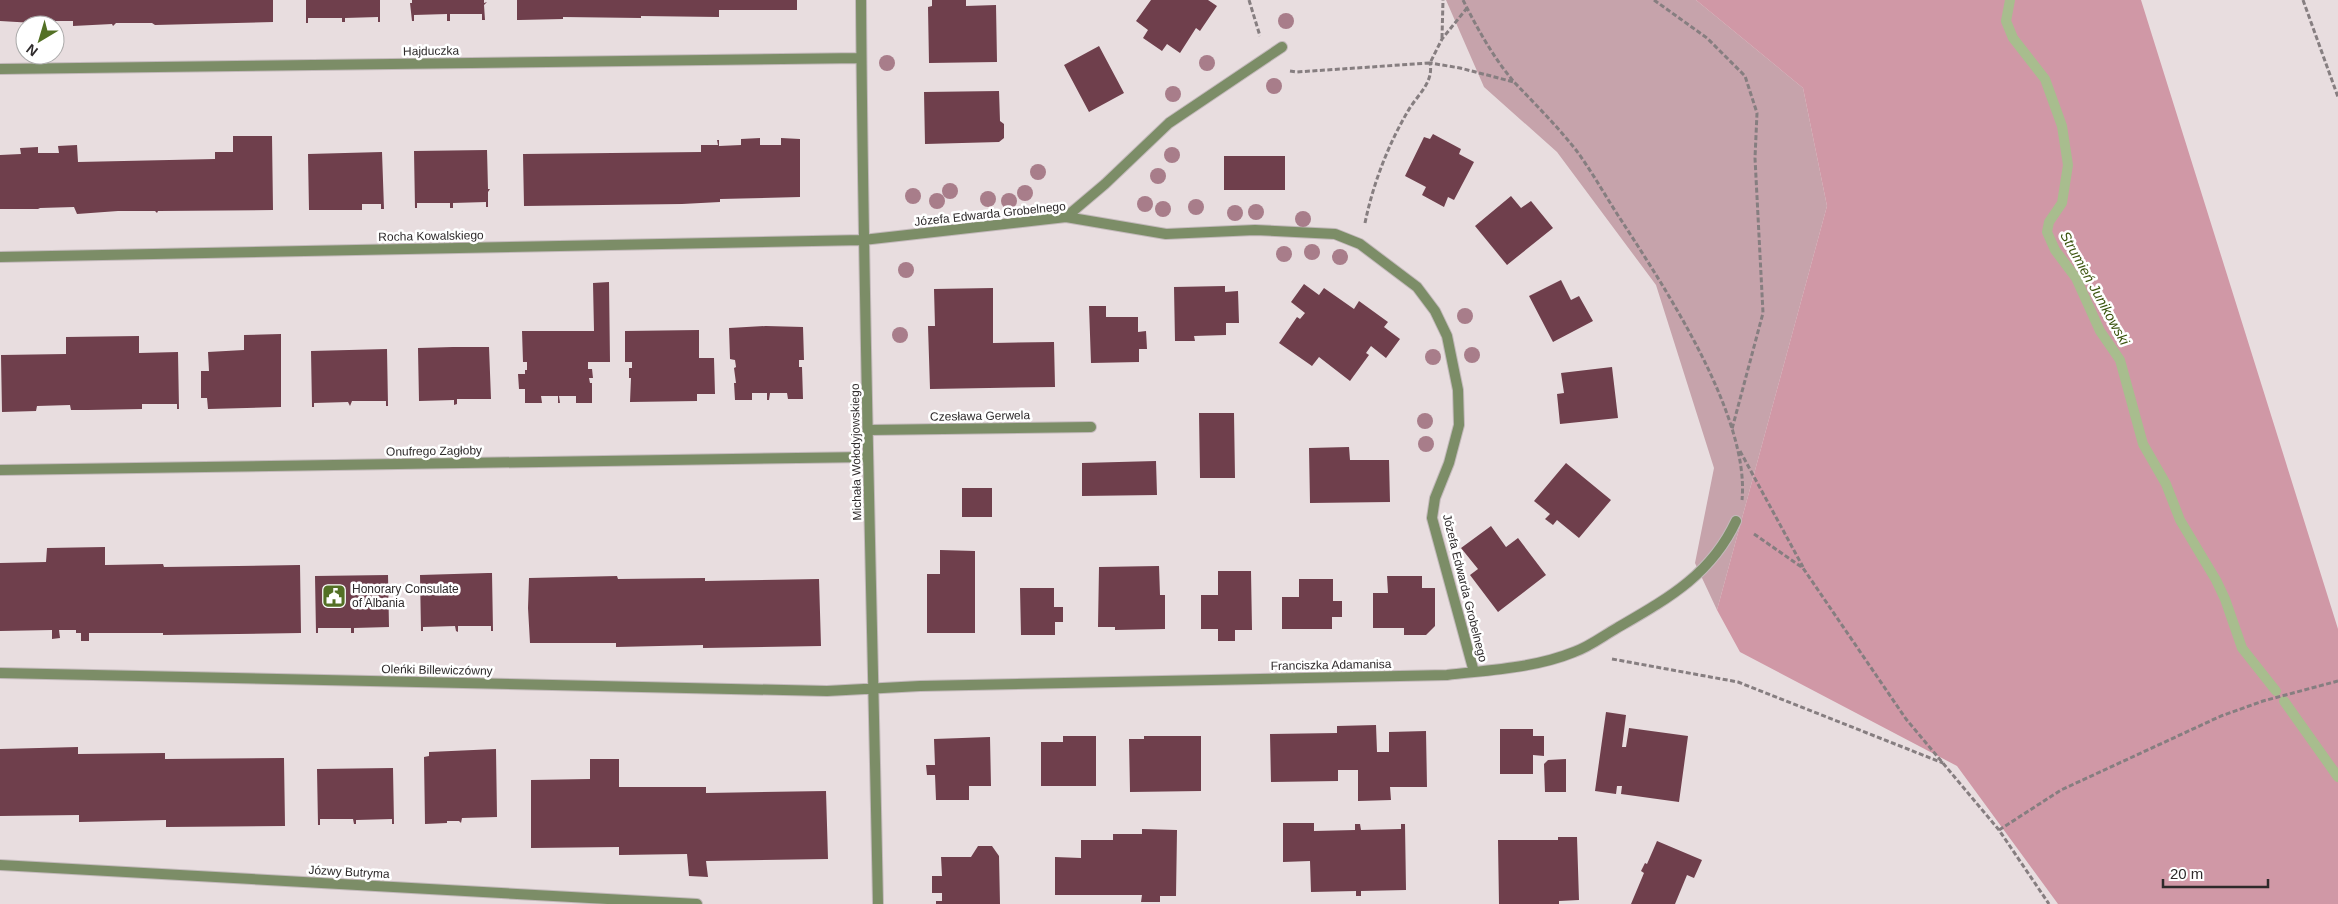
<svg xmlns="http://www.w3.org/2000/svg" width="2338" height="904" viewBox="0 0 2338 904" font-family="Arial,sans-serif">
	<rect width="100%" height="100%" fill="#e8dddf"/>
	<!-- green -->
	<path fill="#c6a3ab" d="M1446 0H1696L1803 88 1827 206 1717 610 1695 563 1714 468 1656 285 1557 152 1484 87Z"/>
	<!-- forest -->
	<path fill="#d098a6" d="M1696 0H2141L2338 629V904H2058L1957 766 1740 652 1717 610 1827 206 1803 88Z"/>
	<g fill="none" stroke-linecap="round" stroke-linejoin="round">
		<!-- stream -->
		<path stroke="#a8bd8e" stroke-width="10" d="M2010 0 2006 21 2013 38 2045 79 2062 126 2068 165 2062 203 2049 222 2047 232 2055 250 2076 278 2100 331 2120 360 2143 444 2166 484 2180 520 2216 580 2225 599 2242 648 2276 691
			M2284 701 2338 777"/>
	</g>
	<!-- building -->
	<path fill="#6f3f4c" d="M0 0H273V22L155 25 152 23H116L113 26 112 24 73 26V21H36L37 22 34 23 0 21Z
		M306 0H380V22H378V17L345 18V22H342V18H308V23H306Z
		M412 0H484V3L487 2 484 5 485 20H482V14H450V21H447V14L414 15V21H412L410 3H412Z
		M517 0H797V10H719V17L641 16V18L563 17V19L519 20H517Z
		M932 0H966V6L996 5 997 62 929 63 928 7 932 6Z
		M1151 0H1208L1217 6 1200 31 1196 28 1180 53 1167 44 1162 51 1143 38 1148 30 1136 21Z
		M1099 46 1124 93 1089 112 1064 65Z
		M999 91 1000 121 1004 124V138L999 142 925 144 924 92Z
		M1433 134 1461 149 1459 154 1474 162 1454 200 1448 197 1444 207 1422 195 1426 187 1405 176 1424 137 1430 139Z
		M233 136H272L273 210 158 211 157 213 155 211H118L77 214 74 207 40 208 38 209H0V155L21 154 20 148 38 147V153H59L58 146 77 145 78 162 215 159V152H233Z
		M760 138V145H781V138L800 139V197L720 199V202L682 204 524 206 523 154 701 152V145H718L717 140H719V146L741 145V139Z
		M487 150 488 189H490L488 192V207H486V202L453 203V208H450V203H417V208H415L414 151Z
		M382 152 384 209H381V204H362V210H309L308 154Z
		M1224 156H1285V190H1224Z
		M1511 196 1521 208 1531 201 1553 228 1507 265 1475 226Z
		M1561 280 1571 300 1579 296 1593 321 1553 342 1529 296Z
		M609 282 610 362H588V369H592L593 378H589L590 383H592V403H576V396H559L560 403H558V396H541L542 403H525V389H519L518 374H525V370H527V362H523L522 331H594L593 283Z
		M1304 284 1319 295 1324 288 1354 309 1359 301 1388 322 1384 327 1400 339 1386 358 1371 346 1366 353 1369 355 1350 381 1319 357 1312 366 1279 343 1297 317 1300 319 1305 313 1291 302Z
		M1225 286V292L1238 291 1239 323H1226V335L1194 336 1195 341H1175L1174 287Z
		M993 288V343L1054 342 1055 387 930 389 928 326H935L934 289Z
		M1089 306H1106V317H1138V332L1146 331 1147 349H1139V362L1091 363Z
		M766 326 803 327 804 360H799V367H802L803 399H788L787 393H770L769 400H767V393H752V400H735L734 383H736L734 368 736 367 735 360 730 359 729 328Z
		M699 330V358H714L715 394H697V401L630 402 631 378H629V368H632V362H625V331Z
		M281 334V407L208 409 207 398H201V371H209L208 352 244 350V335Z
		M139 336V353L178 352 179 409H177V404H142V409L88 410H71L70 405 37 406 36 411 2 412 1 355 66 354V337Z
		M453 347H489L491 399H457V404L454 405V400L419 401 418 348Z
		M387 349 388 406H386V401H352L350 406 348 402 314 403V407H312L311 351Z
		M1612 367 1618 418 1560 424 1557 394 1564 393 1561 373Z
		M1199 413H1234L1235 478H1200Z
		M1349 447 1350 460H1389L1390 502 1310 503 1309 448Z
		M1156 461 1157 495 1082 496V463Z
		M1566 463 1611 500 1579 538 1557 520 1553 525 1545 519 1550 514 1534 501Z
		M962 488H992V517H962Z
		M1491 526 1506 547 1518 538 1546 575 1498 612 1470 575 1478 569 1461 548Z
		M105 547V565L163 564 164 567 300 565 301 633 163 635V633H89V641H81V633H76V630H59L60 638 52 639V630L0 631V563L46 562 47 548Z
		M940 550 975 551V633H927V574H940Z
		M1159 566 1160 595H1165V629L1115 630V627H1098L1099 567Z
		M1218 571H1251L1252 630H1235V641H1218V629H1201V595H1218Z
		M488 573H492L493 631H491V626H458V632L456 631 455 626 423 627V631H421L420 575Z
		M388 575 389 627 354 628V633H351V628H318V633H316L315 576Z
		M617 576 618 579 705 578V581L819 579 821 646 703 648V645L616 647V643H530L528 608 529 578Z
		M1387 576H1422V588H1435V626L1426 635H1404V628H1373V593H1388Z
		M1299 579H1333V601H1342V617H1332V629H1282V597H1299Z
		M1020 588H1054V607H1063V622H1055V635H1021Z
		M1606 712 1626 715 1622 747H1626L1629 728 1688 736 1679 802 1621 794 1622 786H1617L1616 794 1595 791Z
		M1376 725 1377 752H1389V732L1426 731 1427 787H1390L1391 800 1358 801V770H1338V781L1271 782 1270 734 1337 733V726Z
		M1500 729H1533V736H1544V756L1533 755V774H1500Z
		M1063 736H1096V786H1041V742H1063Z
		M1144 736H1201V791L1130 792 1129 739H1144Z
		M990 737 991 786H969V800H936L935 775H927L926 765H935L934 739Z
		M78 747V754L165 753V759L284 758 285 826 166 827V820L79 822V815L0 816V749Z
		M496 749 497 817 462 818 461 823 459 821H447V823L425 824 424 757 429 756V752Z
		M590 759H619V787H706V793L826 791 828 859 706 861 708 877 689 876 687 854 619 855V847L531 848V780L590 779Z
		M1566 759V792H1545L1544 764 1548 760Z
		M393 768 394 824H392V819L356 820V824H354L353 819H320V825H318L317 769Z
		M1283 823H1314V831L1355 830V824H1360L1361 830 1401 829V824H1405L1406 890 1361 891V896H1356V891L1311 892 1310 861 1283 862Z
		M1142 829 1177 830 1176 896H1160V902H1141L1142 895H1055V857L1081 858V840H1113V834H1142Z
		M1558 837H1577L1579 900 1559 901V904H1499L1498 840H1558Z
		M1657 841 1702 860 1694 878 1687 875 1675 904H1631L1644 873 1641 871 1645 863 1647 864Z
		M978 846H992L999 856 1000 904H936V901H942V893H932V876H942L941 857H971Z"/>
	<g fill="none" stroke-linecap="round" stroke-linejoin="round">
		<!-- lane casing -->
		<g stroke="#c3b9bb" stroke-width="12">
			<path id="lane" d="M1066 217 1105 184 1169 123 1282 47"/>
		</g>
		<!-- street casing -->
		<g stroke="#c3b9bb" stroke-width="12">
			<path id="street" d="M861 0C863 301 872 603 878 904
				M0 69 861 58
				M0 257 863 240 1066 217 1166 234 1255 230 1335 234 1360 244 1417 287 1435 311 1447 336 1458 390 1459 425 1449 463 1435 498 1432 518 1474 672
				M869 430 1091 427
				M0 470 868 457
				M0 673 827 691 920 686 1447 675C1489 670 1535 668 1574 652 1589 647 1603 636 1617 628 1667 599 1711 575 1736 521
				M0 865 697 904"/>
		</g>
		<!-- path -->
		<path stroke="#867e80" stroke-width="3" stroke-dasharray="5 2.5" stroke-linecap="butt" d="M1249 0 1260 36
			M1463 0C1477 28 1494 59 1515 83 1536 105 1557 126 1576 150 1593 173 1607 199 1623 223 1667 291 1750 418 1742 500
			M1654 0 1707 38 1745 76 1757 113 1755 158 1763 313 1732 429
			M2303 0 2338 97
			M1442 38 1443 0
			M1290 71 1296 72 1430 63 1442 39 1467 8
			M1365 223C1373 184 1388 145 1408 111 1417 95 1434 83 1430 63L1460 68 1514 82
			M1740 451 1803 567
			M1754 534 1803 568 1906 719 1999 830 2049 904
			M1612 659 1738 682 1943 763
			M1999 830 2061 790 2221 716 2263 701 2338 681"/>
		<!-- lane -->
		<use href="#lane" stroke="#7c8d67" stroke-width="10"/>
		<!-- street -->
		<use href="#street" stroke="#7c8d67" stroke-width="10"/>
	</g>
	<!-- trees -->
	<g fill="#a87d8a">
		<circle cx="1286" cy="21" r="8"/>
		<circle cx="887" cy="63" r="8"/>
		<circle cx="1207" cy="63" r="8"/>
		<circle cx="1274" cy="86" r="8"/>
		<circle cx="1173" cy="94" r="8"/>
		<circle cx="1172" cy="155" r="8"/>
		<circle cx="1038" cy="172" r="8"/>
		<circle cx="1158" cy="176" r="8"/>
		<circle cx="950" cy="191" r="8"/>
		<circle cx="1025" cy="193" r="8"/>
		<circle cx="913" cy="196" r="8"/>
		<circle cx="988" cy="199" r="8"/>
		<circle cx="937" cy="201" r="8"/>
		<circle cx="1009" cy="201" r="8"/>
		<circle cx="1145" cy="204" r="8"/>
		<circle cx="1196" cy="207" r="8"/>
		<circle cx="1163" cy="209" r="8"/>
		<circle cx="1256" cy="212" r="8"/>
		<circle cx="1235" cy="213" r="8"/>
		<circle cx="1303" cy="219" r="8"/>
		<circle cx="1312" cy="252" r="8"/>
		<circle cx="1284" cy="254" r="8"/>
		<circle cx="1340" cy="257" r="8"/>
		<circle cx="906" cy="270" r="8"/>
		<circle cx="1465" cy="316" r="8"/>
		<circle cx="900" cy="335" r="8"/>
		<circle cx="1472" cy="355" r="8"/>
		<circle cx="1433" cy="357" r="8"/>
		<circle cx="1425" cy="421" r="8"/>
		<circle cx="1426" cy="444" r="8"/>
	</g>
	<!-- icons -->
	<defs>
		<g id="civic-square" transform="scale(1.25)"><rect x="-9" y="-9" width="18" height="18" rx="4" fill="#537025" stroke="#fff"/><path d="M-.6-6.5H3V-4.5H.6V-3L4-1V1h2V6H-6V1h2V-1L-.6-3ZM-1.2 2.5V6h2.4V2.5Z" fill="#fff"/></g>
	</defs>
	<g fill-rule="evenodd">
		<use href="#civic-square" x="334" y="596"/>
	</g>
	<g text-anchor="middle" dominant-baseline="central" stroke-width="5" stroke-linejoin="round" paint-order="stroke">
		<!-- street labels -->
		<g font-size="12" fill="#2e2a2b" stroke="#fff">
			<text transform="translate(431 51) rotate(-1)">Hajduczka</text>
			<text transform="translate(990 214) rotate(-6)">Józefa Edwarda Grobelnego</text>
			<text transform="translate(431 236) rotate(-1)">Rocha Kowalskiego</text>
			<text transform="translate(980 416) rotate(-1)">Czesława Gerwela</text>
			<text transform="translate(434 451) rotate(-1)">Onufrego Zagłoby</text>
			<text transform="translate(856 452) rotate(-91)">Michała Wołodyjowskiego</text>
			<text transform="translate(1465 588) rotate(76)">Józefa Edwarda Grobelnego</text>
			<text transform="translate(1331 665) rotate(-1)">Franciszka Adamanisa</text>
			<text transform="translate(437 670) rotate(1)">Oleńki Billewiczówny</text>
			<text transform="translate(349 872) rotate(3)">Józwy Butryma</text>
		</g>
		<!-- poi labels -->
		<g font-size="12" fill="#2e2a2b" stroke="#fff" text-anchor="start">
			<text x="352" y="589">Honorary Consulate<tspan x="352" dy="14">of Albania</tspan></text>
		</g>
		<!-- water labels -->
		<g font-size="14" font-style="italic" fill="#3b540e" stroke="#fff">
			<text transform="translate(2095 288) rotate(61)">Strumień Junikowski</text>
		</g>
	</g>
	<!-- north arrow -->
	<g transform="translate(40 40) rotate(218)"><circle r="24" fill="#ffffff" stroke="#abaaaa"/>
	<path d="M0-4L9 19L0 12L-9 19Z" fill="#537025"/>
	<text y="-8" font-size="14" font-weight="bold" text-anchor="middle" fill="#2e2a2b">N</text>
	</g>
	<!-- scale -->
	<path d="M2163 879v8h105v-8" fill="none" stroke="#2e2a2b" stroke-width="2.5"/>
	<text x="2170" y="879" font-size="15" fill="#2e2a2b" stroke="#ffffff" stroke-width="4" paint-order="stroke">20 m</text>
</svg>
